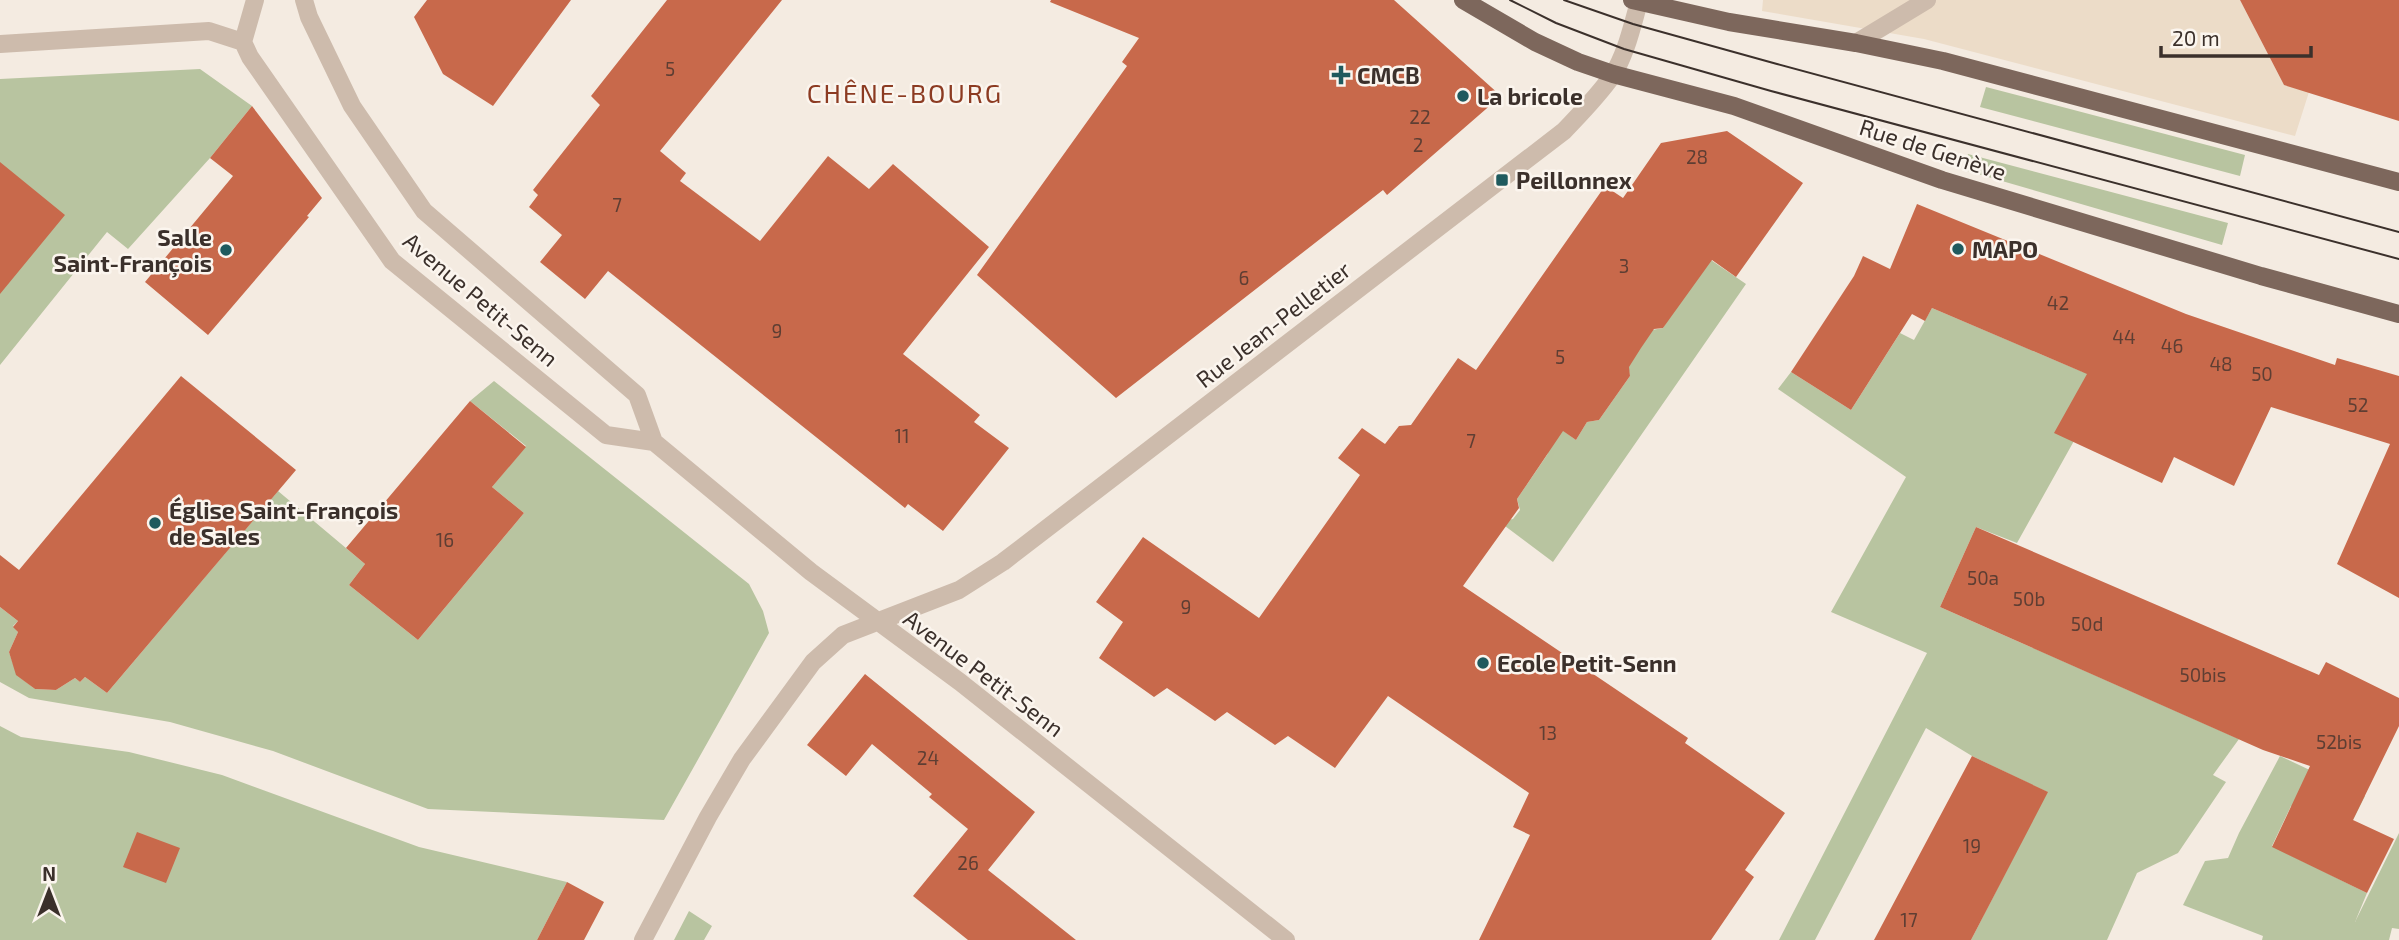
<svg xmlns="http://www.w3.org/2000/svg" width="2399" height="940" viewBox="0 0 2399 940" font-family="'Exo 2',sans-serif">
	<rect width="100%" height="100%" fill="#f4ebe1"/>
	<!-- green -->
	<path fill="#b8c4a0" d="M200 69 252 106 210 158 128 249 107 232 0 365V79Z
		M1986 87 2245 155 2240 176 1980 107Z
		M1968 154 2228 223 2222 245 1964 170Z
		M1705 256 1746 284 1553 562 1501 523 1502 521 1513 519 1520 510 1517 499 1547 455 1558 427 1576 440 1587 422 1599 420 1630 376 1628 365 1652 330 1663 328Z
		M1932 308 2083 372 2113 371 2017 543 1976 527 1940 607 2239 739 2213 775 2226 782 2178 853 2137 873 2107 940H1971L2047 792 1972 756 1926 728 1815 940H1779L1927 653 1831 612 1906 477 1778 389 1791 372 1851 410 1900 333 1914 340Z
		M494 381 749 584 763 611 769 633 664 820 428 809 273 751 170 722 29 698 0 682V607L18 621 13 626 18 632 9 652 17 675 35 689 56 690 75 678 80 682 85 677 107 693 278 491 365 564 349 585 418 640 524 513 492 487 526 446 470 401Z
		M0 726 21 737 129 752 222 775 419 847 567 882 537 940H0Z
		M2280 756 2365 796 2347 832 2291 806 2272 846 2367 893 2355 922 2399 833V929L2392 928 2389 940H2262L2263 936 2183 905 2205 861 2228 858 2239 833Z
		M689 911 712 926 704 940H674Z"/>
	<!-- plaza -->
	<path fill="#ecdcc8" d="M1763 0H2240L2284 85 2309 92 2295 136 1924 39 1762 11Z"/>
	<!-- building -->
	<path fill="#c8694b" d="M427 0H571L493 106 443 74 414 17Z
		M667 0H782L660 151 686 173 680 181 760 241 828 156 869 189 893 164 989 247 903 354 980 415 974 422 1009 448 943 531 908 504 905 508 608 271 585 299 540 262 562 235 529 207 538 195 533 190 600 105 591 96Z
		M1051 0H1394L1501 96 1387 195 1383 190 1116 398 977 275 1127 66 1122 62 1139 38 1050 2Z
		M2240 0H2399V121L2284 85Z
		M252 106 322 198 307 216 309 217 208 335 145 282 233 176 210 158Z
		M1727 131 1803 183 1736 277 1712 260 1663 328 1654 329 1641 348 1629 367 1630 376 1599 420 1587 422 1576 440 1563 431 1517 499 1519 508 1463 586 1688 738 1685 743 1785 813 1745 870 1754 877 1711 940H1479L1530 835 1513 827 1529 793 1388 696 1335 768 1288 736 1275 745 1227 712 1215 721 1167 688 1154 697 1099 658 1123 622 1096 602 1143 537 1259 618 1360 475 1338 458 1362 428 1385 444 1399 426 1411 425 1458 358 1476 370 1605 186 1623 198 1661 143Z
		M0 162 65 215 0 294Z
		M1917 204 2186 314 2335 365 2337 358 2399 376V598L2337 564 2390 444 2271 407 2234 486 2174 457 2162 483 2054 433 2087 374 1932 308 1925 321 1912 314 1851 410 1791 372 1854 276 1863 256 1890 269Z
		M181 376 296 470 107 693 85 677 80 682 75 678 56 690 35 689 16 675 9 652 18 632 13 627 18 621 0 607V555L19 570Z
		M470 401 526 447 492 487 524 513 418 640 349 585 365 564 346 548Z
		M1976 527 2319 675 2326 662 2399 698V726L2353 820 2394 839 2367 893 2272 847 2310 766 2263 750 1940 607Z
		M865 674 1035 812 988 870 1076 940H968L913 896 968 829 929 797 932 794 872 744 846 776 807 745Z
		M1972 756 2048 792 1971 940H1874Z
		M137 832 180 848 166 883 123 867Z
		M567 882 604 902 584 940H537Z"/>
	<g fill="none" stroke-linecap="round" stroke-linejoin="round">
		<!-- minor -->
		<path stroke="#cdbbac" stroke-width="18" d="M255 0 243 42 250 57 392 261 606 435 654 442 811 572 960 682 1286 940
			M304 0 309 17 352 106 424 211 637 395 654 442
			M1856 43 1927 0
			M0 44 209 31 243 42
			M643 940 708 817 742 759 813 662 843 635 959 590 1003 562 1564 131C1581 113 1598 96 1612 76 1626 55 1632 26 1639 2"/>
		<!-- major -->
		<path stroke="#7d675c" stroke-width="18" d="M1463 0 1535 42 1578 62 1613 74 1734 106 1942 180 2261 276 2399 314
			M1632 0 1729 22 1856 43 1943 61 2399 182"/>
		<!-- tram -->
		<path stroke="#3b302b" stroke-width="2" d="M1510 0 1556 23 1624 49 1771 91 2399 259
			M1564 0 1633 24 1777 64 2399 232"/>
	</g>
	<!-- markers -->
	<g fill="#1f5a5e" stroke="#fbf5ee" stroke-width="2.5">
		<path d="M1337.5 64.5h7v7h7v7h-7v7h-7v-7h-7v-7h7z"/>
		<circle cx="1463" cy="96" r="7"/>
		<rect x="1495" y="173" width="14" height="14" rx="3.5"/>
		<circle cx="1958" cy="249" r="7"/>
		<circle cx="226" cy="250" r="7"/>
		<circle cx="155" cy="523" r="7"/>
		<circle cx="1483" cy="663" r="7"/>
	</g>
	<g text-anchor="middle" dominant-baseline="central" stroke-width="5" stroke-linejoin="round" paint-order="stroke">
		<!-- number labels -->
		<g font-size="19" fill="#5e3e33">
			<text x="670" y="68">5</text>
			<text x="1420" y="116">22</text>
			<text x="1418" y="144">2</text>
			<text x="1697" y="156">28</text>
			<text x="617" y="204">7</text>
			<text x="1624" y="265">3</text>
			<text x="1244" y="277">6</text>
			<text x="2058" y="302">42</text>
			<text x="777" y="330">9</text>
			<text x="2124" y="336">44</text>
			<text x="2172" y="345">46</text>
			<text x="1560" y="356">5</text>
			<text x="2221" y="363">48</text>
			<text x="2262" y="373">50</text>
			<text x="2358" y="404">52</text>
			<text x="902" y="435">11</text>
			<text x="1471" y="440">7</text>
			<text x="445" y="539">16</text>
			<text x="1983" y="577">50a</text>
			<text x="2029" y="598">50b</text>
			<text x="1186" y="606">9</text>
			<text x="2087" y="623">50d</text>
			<text x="2203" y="674">50bis</text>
			<text x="1548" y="732">13</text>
			<text x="2339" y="741">52bis</text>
			<text x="928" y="757">24</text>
			<text x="1972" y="845">19</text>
			<text x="968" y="862">26</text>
			<text x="1909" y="919">17</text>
		</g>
		<!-- poi labels -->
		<g font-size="23" font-weight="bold" fill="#3b302b" stroke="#fbf5ee" text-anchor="start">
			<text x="1357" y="75">CMCB</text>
			<text x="1477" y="96">La bricole</text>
			<text x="1516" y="180">Peillonnex</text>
			<text x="212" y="237" text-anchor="end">Salle<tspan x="212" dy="26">Saint-François</tspan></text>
			<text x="1972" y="249">MAPO</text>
			<text x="169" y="510">Église Saint-François<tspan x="169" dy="26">de Sales</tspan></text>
			<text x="1497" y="663">Ecole Petit-Senn</text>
		</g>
		<!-- street labels -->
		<g font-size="23" fill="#3b302b" stroke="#fbf5ee">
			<text transform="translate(1933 149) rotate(18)">Rue de Genève</text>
			<text transform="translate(481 299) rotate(40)">Avenue Petit-Senn</text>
			<text transform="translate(1273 324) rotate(-38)">Rue Jean-Pelletier</text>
			<text transform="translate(984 673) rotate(37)">Avenue Petit-Senn</text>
		</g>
		<!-- quarter labels -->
		<g font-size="26" letter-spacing="2" fill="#8c3b22" stroke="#fbf5ee">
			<text x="905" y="92">CHÊNE-BOURG</text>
		</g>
	</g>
	<!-- north arrow -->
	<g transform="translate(49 891)" stroke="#fbf5ee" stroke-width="5" paint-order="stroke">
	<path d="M0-5L12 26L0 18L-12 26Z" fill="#3b302b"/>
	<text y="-10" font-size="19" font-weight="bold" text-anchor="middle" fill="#3b302b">N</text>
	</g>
	<!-- scale -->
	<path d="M2161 46v10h150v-10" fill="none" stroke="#3b302b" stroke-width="3.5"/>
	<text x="2172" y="46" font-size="21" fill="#3b302b" stroke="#fbf5ee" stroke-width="5" paint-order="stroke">20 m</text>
</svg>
